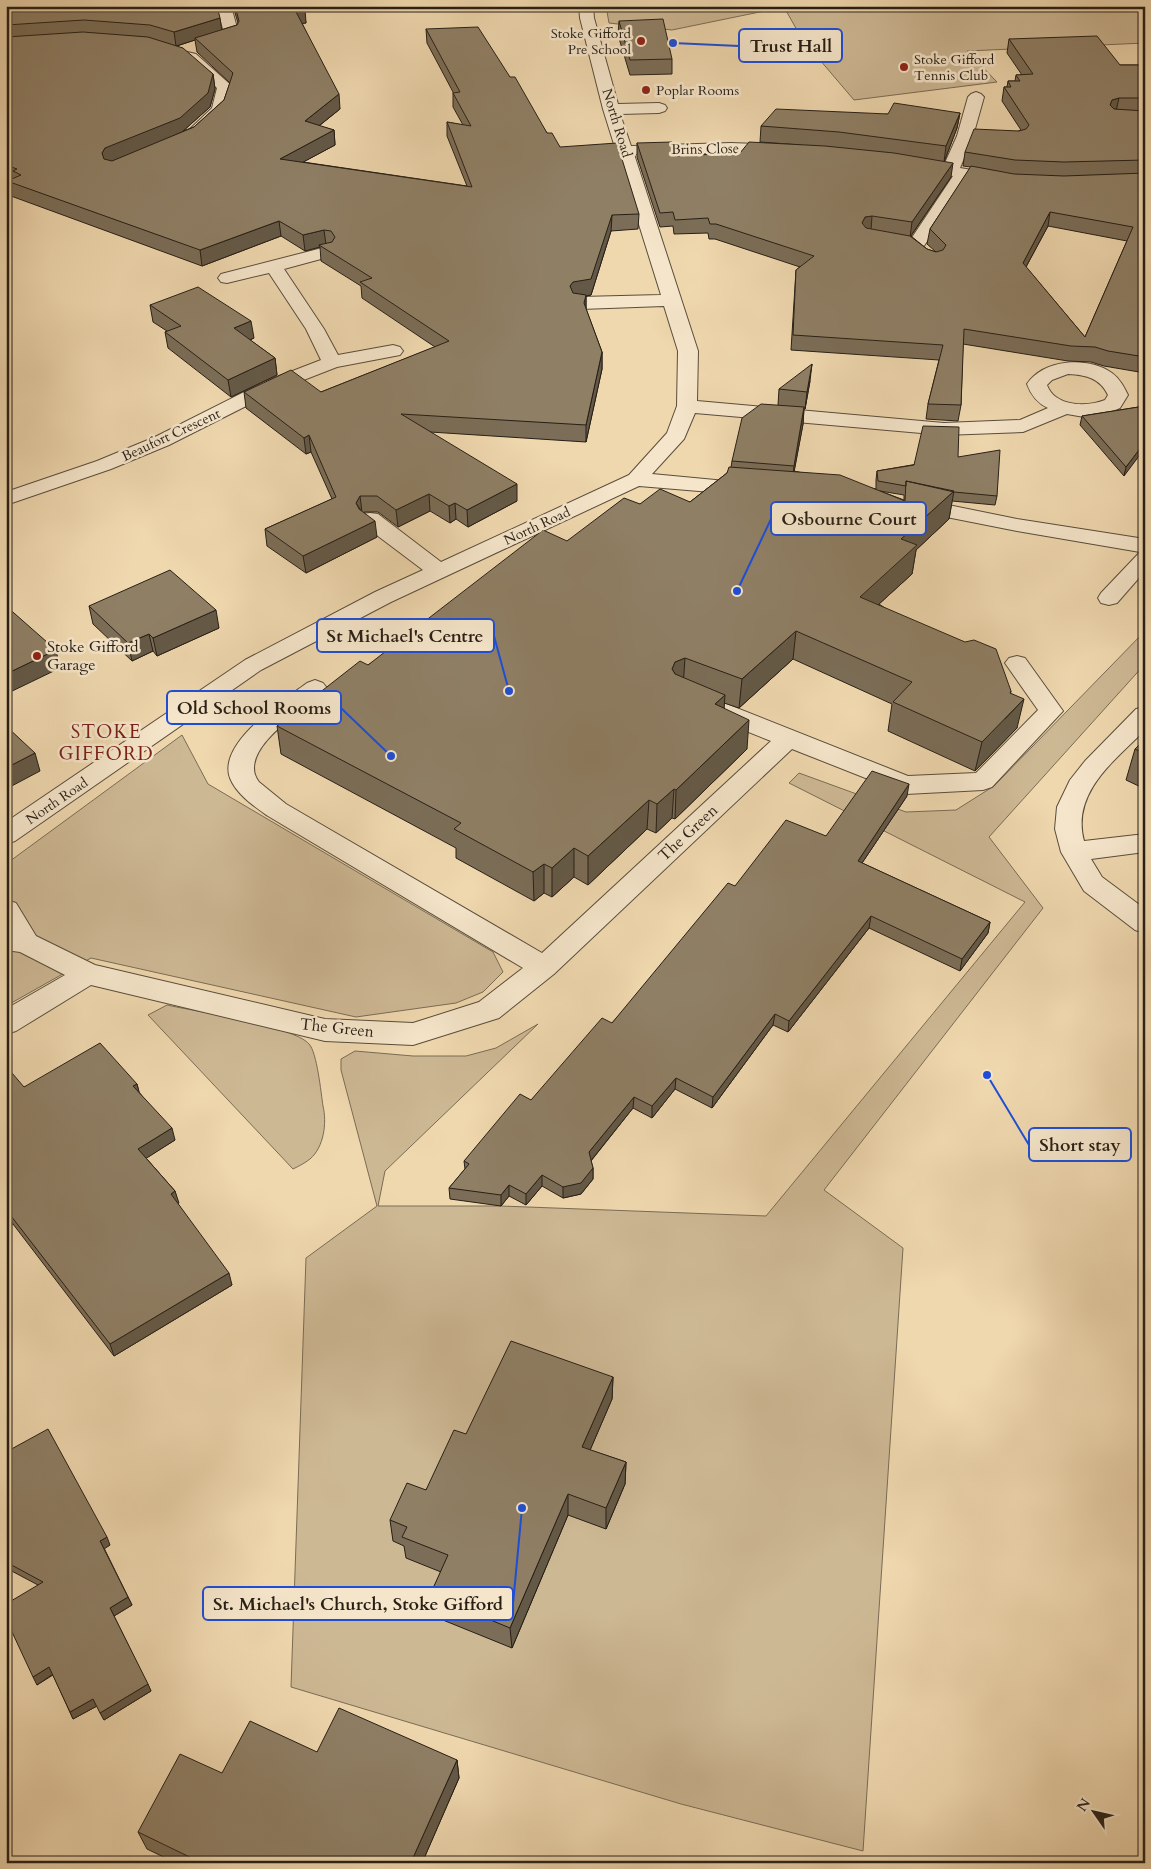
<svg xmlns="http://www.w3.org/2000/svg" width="1151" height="1869" viewBox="0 0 1151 1869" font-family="Cardo,serif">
	<rect width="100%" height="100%" fill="#efd7ae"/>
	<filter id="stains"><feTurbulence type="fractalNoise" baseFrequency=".004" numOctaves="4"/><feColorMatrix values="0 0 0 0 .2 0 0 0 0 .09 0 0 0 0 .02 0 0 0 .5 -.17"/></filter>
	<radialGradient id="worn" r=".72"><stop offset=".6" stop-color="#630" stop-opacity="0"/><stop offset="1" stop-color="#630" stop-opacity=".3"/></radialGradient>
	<!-- green -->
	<path fill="#cdb894" stroke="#7a6c55" d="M606 6H1145V43L967 51 997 82 854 100 802 39 784 7 672 30 609 23Z
		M1145 631V664L989 837 1043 908 824 1190 903 1248 863 1851 681 1804 291 1687 306 1258 377 1206 341 1070V1059L355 1051 413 1056H466L496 1048 538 1024 385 1171 378 1206H501L766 1216 1025 902 789 783 799 773 906 812 956 810 994 786Z
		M182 735 208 784 493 952 503 972 483 992 456 1003 356 1017 91 958 6 1006V864Z
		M167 1005C193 1011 294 1026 309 1044 317 1052 321 1093 323 1106 327 1123 324 1147 310 1159 305 1163 299 1166 293 1169L148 1015Z"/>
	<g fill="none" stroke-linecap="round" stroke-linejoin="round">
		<!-- minor casing -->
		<g stroke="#594d3c" stroke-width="2">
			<path id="minor" d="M217 6H231L239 35 237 38 205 47 200 46 198 43 200 40 224 33Z
				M579 6H593L594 18 618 104 659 103 665 105 667 108 665 111 659 113 620 114 631 146 731 143 781 145 787 147 789 150 787 153 781 155 731 153 634 154 698 351 697 401 944 423 1020 420 1048 408C1037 403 1031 395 1027 384 1044 359 1088 356 1112 373 1120 379 1124 387 1128 395L1120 408 1108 413 1084 417 1067 414 1023 432 944 435 695 413 684 439 652 474 747 483 754 485 758 489 754 493 747 495 639 486 391 602 261 670 15 841 6 844V822L245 660 375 592 423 570 362 524 359 519 362 514 370 513 378 514 441 562 629 475 667 433 677 406 678 351 664 306 581 309 574 307 572 303 574 299 581 297 661 295 603 109 580 18ZM1068 374C1086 375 1100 378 1108 395L1105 400C1087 407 1055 407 1047 385L1052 380Z
				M183 51 196 54 233 87 225 113 203 133H191L189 130 212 108 217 88 186 60 178 58 176 55 178 52Z
				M976 92 981 94 984 97 973 136 960 168 1003 175 1009 176 1011 180 1009 184 1003 185 968 179 922 249 916 250 910 249 907 245 953 176 915 170 909 169 907 165 909 161 915 160 944 165 957 136 968 97 971 94Z
				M326 247 332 248 335 252 332 256 284 269 324 329 338 355 393 345 400 347 403 351 400 355 337 367 278 390 169 445 111 469 6 505V492L97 461 155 437 264 382 321 360 306 329 269 273 227 283 221 282 218 278 221 274Z
				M914 498 1017 519 1145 539V571L1117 603 1109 605 1101 603 1098 598 1101 593 1140 552 1017 531 906 509 903 504 906 499Z
				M1017 656 1025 658 1063 711 992 787 983 790 906 794 792 749 554 974 499 1018 413 1045 325 1041 91 985 16 1031 6 1034V1009L65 975 20 952 6 950V900L16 903 36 936 95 965 325 1019 413 1023 479 1002 523 968 268 816C254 806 237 795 230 778 217 743 284 700 307 683L315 680 323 683 327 688 323 693C304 709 235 751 259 782L286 804 542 953 771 741 706 715 703 709 706 703 715 701 724 703 908 776 976 773 1038 710 1005 663 1009 658Z
				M1145 707V730C1114 761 1071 793 1084 841L1145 834V852L1091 859 1102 877 1145 909V933L1135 930 1084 891 1061 852 1055 829 1057 807 1070 780 1085 761 1136 709Z"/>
		</g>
		<!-- minor -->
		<use href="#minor" fill="#f5e5ca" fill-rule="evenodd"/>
	</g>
	<!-- wall -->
	<path fill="#7b6d57" stroke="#271f16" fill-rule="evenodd" d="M6 6 221 30 237 25 238 23 233 6H303L306 23H302L340 109 319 126 334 130 335 145 303 162 467 186 447 136V122L463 125 453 107V92L427 43 426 29 510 77 547 133 560 147 639 214 638 229 611 231 591 295 586 296V309L602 352V369L586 442 430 432 517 501 468 527 456 519 450 523 430 511 398 527 378 512H364L377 537 306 573 267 546 265 529 332 499 311 452 306 454 246 408 244 392H321L435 347 362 298 361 286 321 261 320 247 305 251 281 236 202 266 11 196 7 181 9 180 6 179ZM195 40 197 52 230 83 224 100 194 127 183 131 210 107 215 89 213 74 177 46Z
		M619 21 672 59V74L630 75 618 35Z
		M1009 39 1120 65H1145V373L1104 366 1091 362 1068 361 963 344 961 405 958 421 926 419 928 404 939 360 791 350 796 270 800 267 715 239H709L708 233 674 234 673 226 660 227 637 157V143L675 156 740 153 801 145 760 142 761 126 888 114 960 113 957 128 944 162 951 177 911 236 927 249 936 252 927 244 930 229 971 167 963 166 965 152 1021 130 1002 101 1004 87H1007L1008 81H1015L1016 75H1022L1007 53ZM1048 226 1127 241 1085 337 1026 267Z
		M150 305 254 338 250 340 275 358 277 375 231 397 168 348 165 332 167 331 153 322Z
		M810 381 805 409H804L803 424 794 471 876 489V480L877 471 958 457 997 496 995 505 952 501 949 519 916 550 912 574 879 604 1011 693 1017 728 975 771 888 731 892 704 793 659 739 708 724 703V708L747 749 675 819 672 818 656 833 647 829 588 885 574 877 552 897 544 893 534 901 456 858V848L281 754 277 726 368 665 567 541 640 504 690 502 727 473 731 467 732 461 778 405 779 389ZM880 491 904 495V500Z
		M1145 406 1124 476 1080 425 1082 416Z
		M89 606 219 628 157 656 153 651 132 661 93 624Z
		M1145 739V789L1126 780 1135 749Z
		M907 796 862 863 990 922 988 933 960 971 869 928 788 1032 773 1025 712 1108 675 1089 652 1118 633 1108 591 1161 593 1168V1179L581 1194 563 1198 542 1186 526 1205 509 1196 501 1206 450 1199 449 1188 465 1169 464 1161 531 1100 612 1023 735 886 826 836Z
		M137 1084 139 1092 175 1140 146 1158 175 1191 178 1204 232 1285 114 1356 13 1224 6 1228 24 1087Z
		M613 1377 612 1399 590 1450 626 1462 625 1484 606 1529 568 1515 512 1648 433 1616 430 1595 441 1572 406 1558 404 1546 393 1541 390 1520 426 1490 466 1434Z
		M6 1452 110 1545 104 1548 132 1605 114 1616 151 1691 104 1720 97 1706 73 1719 53 1675 37 1685 38 1585 6 1568Z
		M317 1752 457 1760 459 1778 422 1863H176L147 1849 138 1832 222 1773Z"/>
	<!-- shaded-wall -->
	<path fill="#645947" stroke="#271f16" d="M305 9 306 23 297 24 295 10Z
		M220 18 222 32 195 38V40L176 46 174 32Z
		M213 74 215 89 210 107 182 132 105 168 102 153 105 148Z
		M339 94 340 109 306 136 305 121Z
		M1119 98 1116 111 1110 105 1112 100Z
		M960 113 957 128 944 162 946 146Z
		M334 130 335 145 281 174 280 159Z
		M953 163 951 177 910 237 912 222Z
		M1050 212 1048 226 1020 278 1023 263Z
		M612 215 611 231 591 295 586 296V311L573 297 570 286Z
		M872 216 871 230 860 237 862 223 865 217Z
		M279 221 281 236 202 266 200 250Z
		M324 230 326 245H319L320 247 305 251 303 235Z
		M251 321 254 338 237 345 234 328Z
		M602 352V369L586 442V425Z
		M275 358 277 375 231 397 228 380Z
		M812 364 810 381 805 409 807 392Z
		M804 407 803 424 792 483 794 466Z
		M309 435 311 452 306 454 304 438Z
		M1145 442V448L1124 476 1126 467Z
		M517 484V501L468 527 467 510Z
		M954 491 949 519 916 550 912 574 856 625 860 597 901 539Z
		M429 494 430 511 398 527 396 510Z
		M360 496 362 512 356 503Z
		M455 503 456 519 450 523 449 506Z
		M375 521 377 537 306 573 303 556Z
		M216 610 219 628 157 656 153 638Z
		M796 631 793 659 739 708 742 679Z
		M149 634 153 651 132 661 128 643Z
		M56 650 60 668 6 694V674Z
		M685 658 683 687 672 669 675 662Z
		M1011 691 1005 719 1024 699 1017 728 975 771 982 742Z
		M725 695 723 723 715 704Z
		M749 720 747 749 675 819 676 790Z
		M35 753 40 771 6 789V768Z
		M909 784 907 796 856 872 858 861Z
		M674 789 672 818 656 833 657 804Z
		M649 800 647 829 588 885V856Z
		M574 848V877L552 897V868Z
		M544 864V893L534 901 533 872Z
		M871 916 869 928 788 1032 789 1021Z
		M990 922 988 933 960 971 962 959Z
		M775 1014 773 1025 712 1108 713 1097Z
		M676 1078 675 1089 652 1118V1106Z
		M137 1084 140 1096 133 1086Z
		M634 1097 633 1108 589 1163V1152Z
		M172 1128 175 1140 142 1161 138 1149Z
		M593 1168V1179L581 1194 563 1198V1187Z
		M542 1175V1186L526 1205V1194Z
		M509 1185V1196L501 1206V1195Z
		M175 1191 179 1203 175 1206 171 1194Z
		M8 1212 13 1224 6 1228V1213Z
		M229 1273 232 1285 114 1356 110 1344Z
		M613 1377 612 1399 582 1469V1447Z
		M626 1462 625 1484 606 1529V1508Z
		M568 1494V1515L512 1648 510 1628Z
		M107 1537 110 1545 104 1549 100 1541Z
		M128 1597 132 1605 114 1616 110 1608Z
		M49 1667 53 1674 37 1685 33 1677Z
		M148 1684 151 1691 104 1720 100 1713Z
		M93 1699 97 1706 73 1719 70 1712Z
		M457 1760 459 1778 422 1863H413L412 1860Z"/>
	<!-- building -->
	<path fill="#8f7f65" stroke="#271f16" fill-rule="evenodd" d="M6 6H217L220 18 174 32 150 25 84 20 6 25Z
		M235 6H303L305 9 295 10 339 94 305 121 334 130 280 159 472 187 447 122 471 126 453 93 460 92 426 29 478 27 510 77H515L547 133H552L560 147 617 143 639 214 612 215 591 279 573 282 570 286 573 293 586 295 584 303 602 352 586 425 401 414 517 484 467 510 455 503 449 506 429 494 396 510 377 496H360L356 503 359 509 375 521 303 556 265 529 336 497 309 435 304 438 244 392 291 370 321 392 449 341 360 282 372 278 319 245 332 242 335 237 331 231 324 230 303 235 279 221 200 250 7 181 21 175 13 171 17 169 6 165V37L83 32 148 37 183 48 213 74 208 93 180 118 105 148 102 153 104 159 112 161 194 127 224 100 233 73 195 38 237 25 239 21Z
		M663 19 672 59 630 60 619 21Z
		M1097 36 1120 65H1145V98H1119L1112 100 1110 105 1114 109 1145 111V160L1064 162 1015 160 965 152 974 129 1019 131 1026 129 1029 125 1004 87H1011L1008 81H1020L1016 75 1033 74 1009 39Z
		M894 103 960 113 946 146 839 132 761 126 776 109 888 114Z
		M672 142 675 156 740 153 749 142 825 146 894 153 953 163 912 222 872 216 865 217 862 223 866 228 910 236 927 249 936 252 943 250 946 245 930 229 971 166 1014 174 1064 176 1145 173V357L1108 351 1095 347 1071 346 964 329 961 405 928 404 943 345 793 335 796 270 814 256 716 224H710L708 218 675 220 673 212 660 213 637 143ZM1050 212 1133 227 1085 337 1023 263Z
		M198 287 251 321 234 328 275 358 228 380 165 332 181 326 150 305Z
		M812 364 807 392 779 389Z
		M761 404 804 407 794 466 732 461 742 418Z
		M1145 406V442L1126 467 1082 416Z
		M923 426 959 427 958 457 1000 450 997 496 954 492 906 481V486L878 481 877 471 914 465Z
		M729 467 840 475 905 501 906 481 954 491 901 539 917 545 860 597 965 642 974 640 996 649 1011 691 1010 693 1024 699 982 742 893 702 912 682 796 631 742 679 685 658 675 662 672 669 675 674 725 695 715 704 749 720 676 790 674 789 657 804 649 800 588 856 574 848 552 868 544 864 533 872 454 829 461 823 277 726 360 661 368 665 543 530 567 541 624 498 640 504 660 489 690 502 727 473Z
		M170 570 216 610 153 638 149 634 128 643 89 606Z
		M6 606 56 650 6 674Z
		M6 726 35 753 6 768Z
		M1145 739V754L1135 749Z
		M872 771 909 784 858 861 990 922 962 959 871 916 789 1021 775 1014 713 1097 676 1078 652 1106 634 1097 589 1152 593 1168 581 1183 563 1187 542 1175 526 1194 509 1185 501 1195 449 1188 469 1164 464 1161 520 1094 531 1100 602 1018 612 1023 728 883 735 886 786 820 826 836Z
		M100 1043 137 1084 133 1086 172 1128 138 1149 175 1191 171 1194 229 1273 110 1344 8 1212 6 1213V1066L24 1087Z
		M511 1341 613 1377 582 1447 626 1462 606 1508 568 1494 510 1628 430 1595 448 1555 402 1537 407 1527 390 1520 407 1483 426 1490 454 1430 466 1434Z
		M48 1429 107 1537 100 1541 128 1597 110 1608 148 1684 100 1713 93 1699 70 1712 49 1667 33 1677 6 1619V1604L43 1582 6 1562V1452Z
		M339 1708 457 1760 412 1860 418 1863H202L138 1832 180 1754 222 1773 250 1721 317 1752Z"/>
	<!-- markers -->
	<g fill="#8f2418" stroke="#f5e5ca" stroke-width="2">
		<circle cx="641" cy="41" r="5"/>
		<circle cx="904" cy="67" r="5"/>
		<circle cx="646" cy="90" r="5"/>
		<circle cx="37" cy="656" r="5"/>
	</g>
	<g text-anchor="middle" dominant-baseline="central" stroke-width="5" stroke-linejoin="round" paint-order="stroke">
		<!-- far-poi labels -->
		<g font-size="14" fill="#271f16" stroke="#f5e5ca" text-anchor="start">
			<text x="631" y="33" text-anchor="end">Stoke Gifford<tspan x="631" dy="16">Pre School</tspan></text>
			<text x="914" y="59">Stoke Gifford<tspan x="914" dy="16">Tennis Club</tspan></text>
			<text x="656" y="90">Poplar Rooms</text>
		</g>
		<!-- far-street labels -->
		<g font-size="14" fill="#271f16" stroke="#f5e5ca">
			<text transform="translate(617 123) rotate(73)">North Road</text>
			<text transform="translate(705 149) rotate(-1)">Brins Close</text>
			<text transform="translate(171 435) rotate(-25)">Beaufort Crescent</text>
			<text transform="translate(537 526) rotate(-25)">North Road</text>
			<text transform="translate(57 801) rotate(-34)">North Road</text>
		</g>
		<!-- poi labels -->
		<g font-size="16" fill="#271f16" stroke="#f5e5ca" text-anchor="start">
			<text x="47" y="647">Stoke Gifford<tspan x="47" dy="18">Garage</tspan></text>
		</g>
		<!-- street labels -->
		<g font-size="16" fill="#271f16" stroke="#f5e5ca">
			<text transform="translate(688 833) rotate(-43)">The Green</text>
			<text transform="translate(337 1028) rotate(6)">The Green</text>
		</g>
		<!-- quarter labels -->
		<g font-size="19" letter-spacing="1" fill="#7a1f14" stroke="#f5e5ca">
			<text x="106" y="732">STOKE<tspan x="106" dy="22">GIFFORD</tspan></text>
		</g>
	</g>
	<!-- callouts -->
	<path fill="none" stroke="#1d4ed8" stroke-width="2" d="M673 43L739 46M737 591L771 519M509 691L494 636M391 756L341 708M987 1075L1029 1145M522 1508L513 1604"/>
	<g fill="#1d4ed8" stroke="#f5e5ca" stroke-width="2">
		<circle cx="673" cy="43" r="5"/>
		<circle cx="737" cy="591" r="5"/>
		<circle cx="509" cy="691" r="5"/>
		<circle cx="391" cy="756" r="5"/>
		<circle cx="987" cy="1075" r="5"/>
		<circle cx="522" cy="1508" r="5"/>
	</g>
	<g fill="#f5e5ca" stroke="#1d4ed8" stroke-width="2">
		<rect x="739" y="29" width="103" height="33" rx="5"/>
		<rect x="771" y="502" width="155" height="33" rx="5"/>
		<rect x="317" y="619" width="177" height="33" rx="5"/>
		<rect x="167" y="691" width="174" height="33" rx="5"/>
		<rect x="1029" y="1128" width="102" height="33" rx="5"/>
		<rect x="203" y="1587" width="310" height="33" rx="5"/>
	</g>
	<g font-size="18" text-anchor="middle" font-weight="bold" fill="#271f16">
		<text x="791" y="52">Trust Hall</text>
		<text x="849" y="525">Osbourne Court</text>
		<text x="405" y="642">St Michael's Centre</text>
		<text x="254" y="714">Old School Rooms</text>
		<text x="1080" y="1151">Short stay</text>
		<text x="358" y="1610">St. Michael's Church, Stoke Gifford</text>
	</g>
	<!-- margin -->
	<rect width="1151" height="1869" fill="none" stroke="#efd7ae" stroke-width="25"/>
	<rect x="8" y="8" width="1136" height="1854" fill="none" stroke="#271f16" stroke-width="2.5"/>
	<rect x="12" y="12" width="1126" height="1844" fill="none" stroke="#271f16"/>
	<!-- north arrow -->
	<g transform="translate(1094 1812) rotate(304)" stroke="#f5e5ca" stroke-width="4" paint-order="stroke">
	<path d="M0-4L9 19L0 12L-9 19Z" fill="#271f16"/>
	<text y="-8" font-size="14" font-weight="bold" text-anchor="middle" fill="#271f16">N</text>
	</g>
	<rect width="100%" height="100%" filter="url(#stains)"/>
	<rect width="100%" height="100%" fill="url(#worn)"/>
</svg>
